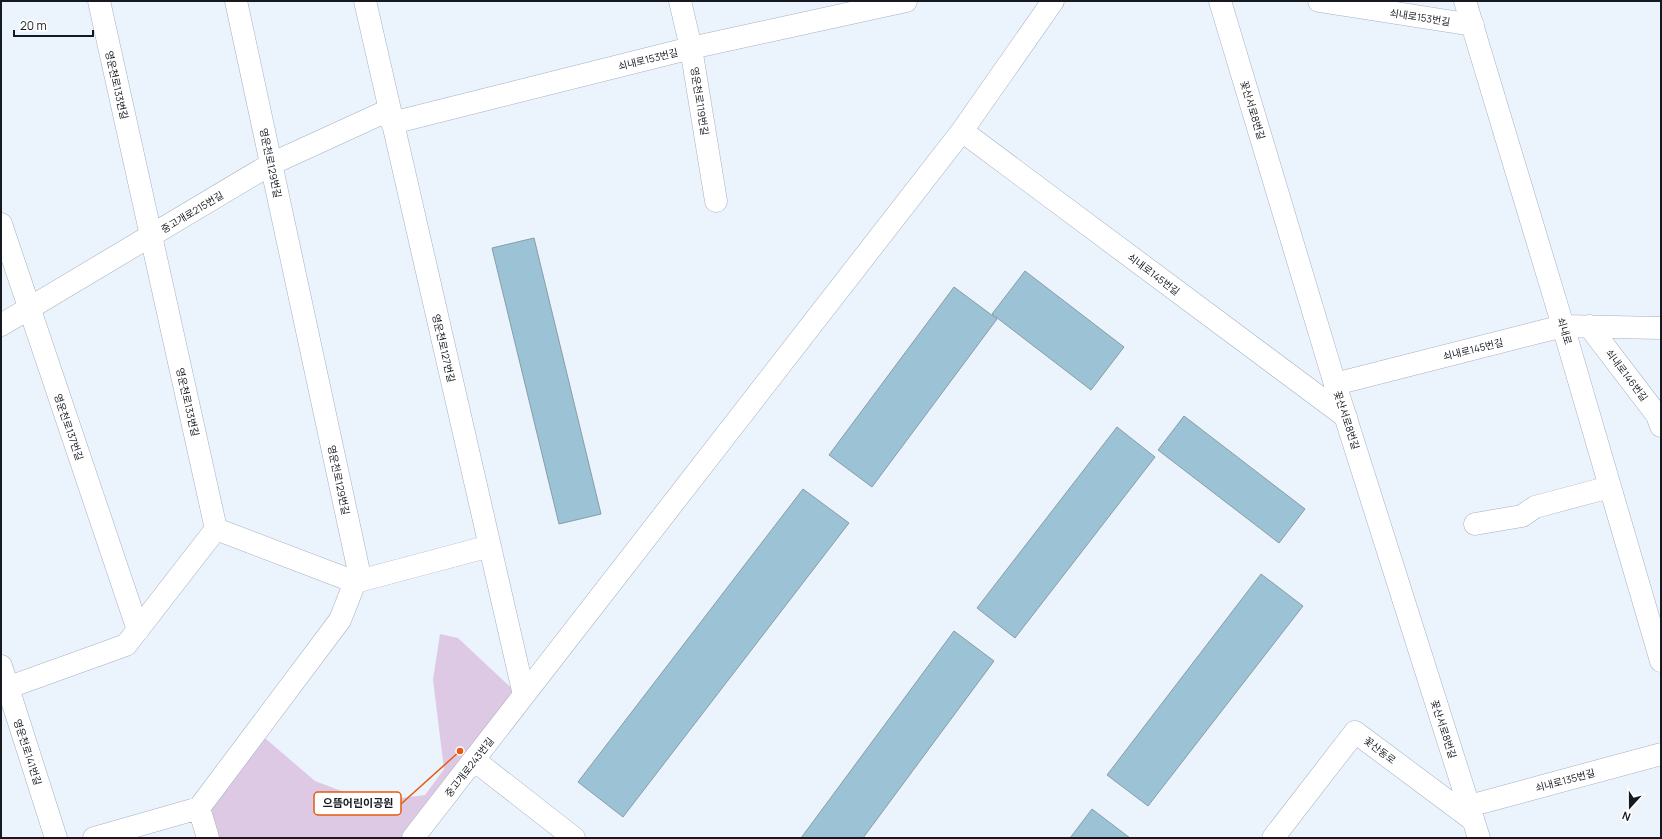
<svg xmlns="http://www.w3.org/2000/svg" width="1662" height="839" viewBox="0 0 1662 839" font-family="Manrope,'Noto Sans KR',sans-serif">
	<rect width="100%" height="100%" fill="#ebf3fd"/>
	<!-- green -->
	<path fill="#dec9e4" d="M440 634 458 638 520 696 411 838H211L202 809 259 733 315 781 370 802 425 795 444 769 433 680Z"/>
	<!-- building -->
	<path fill="#9bc3d5" stroke="#889da6" d="M534 238 601 514 559 524 492 248Z
		M1025 271 1124 347 1091 390 992 314Z
		M954 287 997 319 872 487 829 455Z
		M1184 416 1305 509 1279 543 1158 450Z
		M1117 427 1155 457 1015 638 977 608Z
		M803 489 849 523 623 817 578 782Z
		M1261 574 1303 606 1148 806 1107 775Z
		M954 631 994 661 863 838H801Z
		M1092 809 1130 838H1070Z"/>
	<g fill="none" stroke-linecap="round" stroke-linejoin="round">
		<!-- minor casing -->
		<g stroke="#a5b1c1" stroke-width="23">
			<path id="minor" d="M365 1 524 695
				M680 1 691 48 716 201
				M1220 1 1335 384 1479 838
				M1319 1 1473 25
				M1465 1 1563 326 1661 661
				M392 123 691 48 906 1
				M962 131 1346 417
				M1 224 138 630
				M1 325 271 164 389 110
				M1589 326 1657 415 1661 426
				M1335 384 1563 326 1661 328
				M1475 524 1522 516 1535 507 1610 487
				M216 529 355 582 490 546
				M1 666 56 838
				M1 690 126 645 216 529 99 1
				M474 760 574 838
				M1469 806 1661 754
				M199 808 208 838
				M94 838 199 808 340 620 359 572 236 1
				M413 838 962 131 1053 1
				M1273 838 1355 732 1473 820"/>
		</g>
		<!-- minor -->
		<use href="#minor" stroke="#fff" stroke-width="22"/>
	</g>
	<g text-anchor="middle" dominant-baseline="central" stroke-width="4" stroke-linejoin="round" paint-order="stroke">
		<!-- street labels -->
		<g font-size="10" fill="#161a20" stroke="#fff">
			<text transform="translate(1420 17) rotate(9)">쇠내로153번길</text>
			<text transform="translate(648 59) rotate(-14)">쇠내로153번길</text>
			<text transform="translate(117 85) rotate(77)">영운천로133번길</text>
			<text transform="translate(700 101) rotate(81)">영운천로119번길</text>
			<text transform="translate(1253 110) rotate(73)">꽃산서로8번길</text>
			<text transform="translate(271 163) rotate(78)">영운천로129번길</text>
			<text transform="translate(192 212) rotate(-31)">중고개로215번길</text>
			<text transform="translate(1154 274) rotate(37)">쇠내로145번길</text>
			<text transform="translate(1565 331) rotate(74)">쇠내로</text>
			<text transform="translate(444 348) rotate(77)">영운천로127번길</text>
			<text transform="translate(1473 349) rotate(-14)">쇠내로145번길</text>
			<text transform="translate(1627 375) rotate(53)">쇠내로146번길</text>
			<text transform="translate(188 402) rotate(77)">영운천로133번길</text>
			<text transform="translate(1347 420) rotate(72)">꽃산서로8번길</text>
			<text transform="translate(69 427) rotate(71)">영운천로137번길</text>
			<text transform="translate(339 480) rotate(78)">영운천로129번길</text>
			<text transform="translate(1444 729) rotate(72)">꽃산서로8번길</text>
			<text transform="translate(1380 750) rotate(37)">꽃산동로</text>
			<text transform="translate(28 752) rotate(72)">영운천로141번길</text>
			<text transform="translate(469 767) rotate(-52)">중고개로243번길</text>
			<text transform="translate(1565 780) rotate(-15)">쇠내로135번길</text>
		</g>
	</g>
	<!-- callouts -->
	<path fill="none" stroke="#e8590c" stroke-width="1.5" d="M460 751L401 804"/>
	<circle fill="#e8590c" stroke="#fff" stroke-width="1.5" cx="460" cy="751" r="4"/>
	<rect fill="#fff" stroke="#e8590c" stroke-width="1.5" x="314" y="792" width="87" height="23" rx="4"/>
	<g font-size="11" text-anchor="middle" font-weight="bold" fill="#161a20">
		<text x="358" y="807">으뜸어린이공원</text>
	</g>
	<!-- border -->
	<rect width="1662" height="839" fill="none" stroke="#161a20" stroke-width="4"/>
	<!-- north arrow -->
	<g transform="translate(1630 807) rotate(201)" stroke="#ffffff" stroke-width="3" paint-order="stroke">
	<path d="M0-3L7 15L0 10L-7 15Z" fill="#161a20"/>
	<text y="-6" font-size="11" font-weight="bold" text-anchor="middle" fill="#161a20">N</text>
	</g>
	<!-- scale -->
	<path d="M14 30v6h79v-6" fill="none" stroke="#161a20" stroke-width="2"/>
	<text x="20" y="30" font-size="12" fill="#161a20" stroke="#ffffff" stroke-width="3" paint-order="stroke">20 m</text>
</svg>
